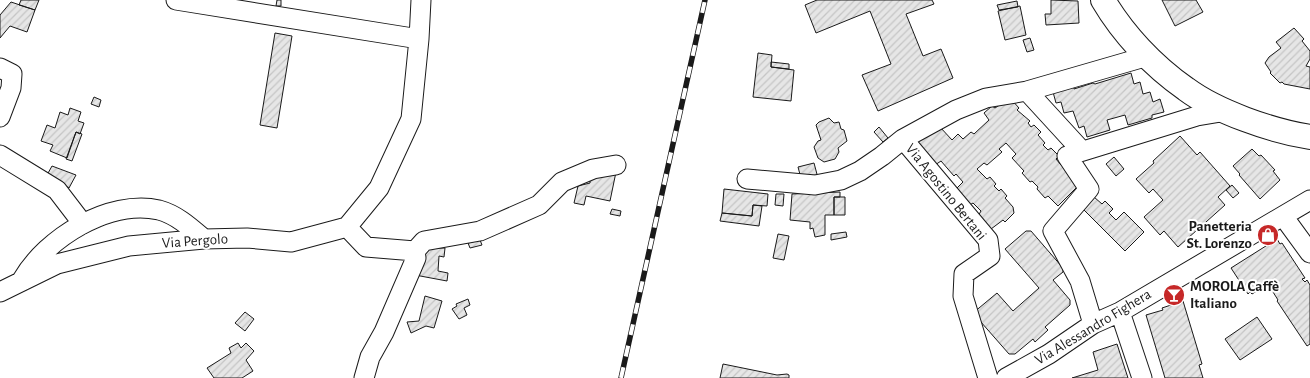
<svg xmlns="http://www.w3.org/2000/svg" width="1310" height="378" viewBox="0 0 1310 378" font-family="'Alegreya Sans',sans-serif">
	<defs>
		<pattern id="building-hatch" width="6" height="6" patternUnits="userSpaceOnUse" patternTransform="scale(1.25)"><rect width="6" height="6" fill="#e6e6e6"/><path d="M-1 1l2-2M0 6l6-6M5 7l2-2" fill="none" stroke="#c5c5c5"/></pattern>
	</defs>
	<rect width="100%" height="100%" fill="#fff"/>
	<!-- building -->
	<path fill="url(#building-hatch)" stroke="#1a1a1a" d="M21 0H39L35 10 19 5Z
		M277 0H281V6H276Z
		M817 0H932L934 4 906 14 923 56 941 49 953 78 878 111 862 75 891 64 870 11 816 33 805 5Z
		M1051 0 1078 1 1079 23 1046 25 1045 14H1051Z
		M1162 0H1196L1203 12 1175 26Z
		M1017 1 1018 7 999 10 997 5Z
		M11 2 35 10 27 32 10 26 0 38V15Z
		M1020 6 1026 35 1005 40 998 11Z
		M1294 28 1304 39 1302 41 1310 51V59L1306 66 1310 67V89L1284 84 1282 82 1280 83 1270 73 1271 72 1265 63 1269 57 1281 48 1276 42Z
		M275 33 292 36 277 128 260 125Z
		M1030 38 1034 50 1027 52 1023 40Z
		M758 53 772 55 771 67 794 70 791 101 753 97Z
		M771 62 789 64V69L771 67Z
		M1131 73 1134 84 1140 82 1143 94 1150 92 1153 102 1160 99 1164 112 1152 115V118L1128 125 1125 115 1107 120 1110 130 1087 137 1084 126 1079 128 1073 111 1064 113 1061 102 1056 103 1053 92 1074 86V89L1093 83 1095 84Z
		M94 97 101 100 99 107 91 104Z
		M1010 98 1019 108 1017 110 1030 121 1028 123 1031 127 1034 125 1041 132 1038 135 1045 143 1043 145 1048 150 1051 148 1059 156 1056 159 1061 165 1064 163 1079 185 1058 206 1048 196 1045 198 1037 189 1038 187 1032 181 1030 182 1022 173 1024 171 1012 158 1016 154 1006 143 999 149 1002 152 987 165 984 163 977 169 987 179 990 177 996 184 994 186 999 191 1001 189 1007 196 1005 198 1013 207 1014 213 1005 222 1003 220 991 229 978 216 981 211 973 203 968 206 956 189 963 182 956 174 954 176 941 161 932 167 914 142 940 127 952 140 958 134 963 139 971 132 974 134 989 120 984 113 992 106 995 108Z
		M70 108 81 112 78 121 84 123 80 134 76 132 67 158 50 151 53 145 41 141 47 125 55 128 60 112 68 115Z
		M829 118 834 123 839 122 841 129 844 130 847 141 838 148 839 152 835 159 824 162 818 158 814 147 818 141 821 140 816 125 819 122Z
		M879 127 888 138 883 142 874 132Z
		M76 132 82 134 72 161 66 159Z
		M1180 136 1197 155 1200 152 1230 186 1218 197 1225 205 1178 247 1164 231 1160 235 1144 217 1163 200 1153 189 1149 193 1136 179 1154 163 1153 161Z
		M1252 149 1259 156 1261 155 1275 170 1273 171 1280 180 1260 199 1239 175 1240 174 1233 166Z
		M1114 157 1124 169 1116 176 1106 164Z
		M814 163 818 178 802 182 798 167Z
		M52 166 76 175 69 188 47 175Z
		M616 172 610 201 586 196 584 205 574 203 578 186 590 183V177Z
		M1232 185 1239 193 1233 198 1226 190Z
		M724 189 768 194 767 206 753 205 752 216 722 213Z
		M840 192V197H834V215H825V235L815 237 813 228 810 229V222L790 220 792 194Z
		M776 194H784L783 206 775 205Z
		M834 197H845V215H834Z
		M1094 197 1102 204 1105 201 1113 209 1109 213 1116 220 1124 212 1144 232 1125 251 1083 209Z
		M753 205 762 206 759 226 720 221 722 213 752 216Z
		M612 209 621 211 620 216 610 214Z
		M1026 231H1031L1063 268V272L1053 280 1070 300V305L1045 327 1048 330 1035 342 1033 339 1015 354H1009L973 313 997 293 1013 311 1039 288 1005 249Z
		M846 232 847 237 831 240V234Z
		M778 234 789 236 784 260 773 258Z
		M1277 239 1280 244 1282 243 1305 278 1302 279 1305 282 1307 280 1310 285V344L1307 346 1277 301 1278 300 1268 284 1252 294 1250 292 1248 294 1231 268Z
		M480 240 482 245 470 248 468 243Z
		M426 248H445L444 257 439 256 438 271 448 273 447 281 415 275Z
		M425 296 442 301 434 328 426 326 411 333 407 322 419 321Z
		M468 299 470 305 464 308 467 315 459 319 452 309 457 306 456 304Z
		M1183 301 1202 364 1199 365 1203 378H1165L1146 315 1163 310 1162 308Z
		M245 312 254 319 245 331 235 323Z
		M1257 317 1272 339 1240 360 1225 339Z
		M238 343 241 348 246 343 254 351 246 360 253 371 242 378H214L207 368 231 353 229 348Z
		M1117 344 1128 378H1072L1098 370 1093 352Z
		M723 364 777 375 787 374 789 375V378H720Z"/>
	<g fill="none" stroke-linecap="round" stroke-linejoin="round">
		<!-- minor casing -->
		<g stroke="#1a1a1a" stroke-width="21">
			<path id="minor" d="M176 0 419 39
				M0 68 12 74 11 88 0 117
				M1027 91 1082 151
				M0 155 57 190 83 224
				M747 179 815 185 841 180 860 171 882 156 903 139
				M1283 216 1310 253
				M347 227 366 247 415 251 416 258 384 332 370 357 364 378
				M415 251 424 241 480 231 539 205 562 182 593 169 616 165
				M22 280C46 238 109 199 159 210 177 215 190 227 204 239
				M0 292 57 264 129 246 204 239 247 238 291 242 347 227 379 188 411 119 419 39 421 0
				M1120 312 1142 378
				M1093 324 1080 281 1053 231 1089 189 1067 156 1197 116 1227 111
				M988 378 963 296 964 274 990 256 988 240 903 139 956 110 986 98 1027 91 1148 56
				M1006 378 1049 354 1093 324 1120 312 1310 200"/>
		</g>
		<!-- major casing -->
		<g stroke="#1a1a1a" stroke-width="26">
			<path id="major" d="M1103 0C1123 34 1153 66 1186 89 1217 112 1272 131 1310 137"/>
		</g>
		<!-- minor -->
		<use href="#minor" stroke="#fff" stroke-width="19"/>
		<!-- major -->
		<use href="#major" stroke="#fff" stroke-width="24"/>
		<!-- rail casing -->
		<g stroke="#1a1a1a" stroke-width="5.5">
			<path id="rail" d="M621 378 705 0"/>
		</g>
		<!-- rail -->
		<use href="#rail" stroke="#fff" stroke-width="4" stroke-dasharray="11" stroke-linecap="butt"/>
	</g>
	<!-- icons -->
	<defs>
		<g id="shop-disc" transform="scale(1.125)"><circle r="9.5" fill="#c62828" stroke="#fff"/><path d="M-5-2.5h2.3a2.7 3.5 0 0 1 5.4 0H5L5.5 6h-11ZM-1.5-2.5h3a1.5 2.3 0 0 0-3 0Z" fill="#fff"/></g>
		<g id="bar-disc" transform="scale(1.125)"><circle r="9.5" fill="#c62828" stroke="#fff"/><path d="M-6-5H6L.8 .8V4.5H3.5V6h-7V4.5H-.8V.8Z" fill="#fff"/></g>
	</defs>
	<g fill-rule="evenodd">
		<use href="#shop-disc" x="1268" y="235"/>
		<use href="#bar-disc" x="1174" y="295"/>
	</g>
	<g text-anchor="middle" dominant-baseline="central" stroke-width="4" stroke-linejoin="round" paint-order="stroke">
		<!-- street labels -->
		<g font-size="15" fill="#1a1a1a" stroke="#fff">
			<text transform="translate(946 192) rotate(51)">Via Agostino Bertani</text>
			<text transform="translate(195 241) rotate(-4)">Via Pergolo</text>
			<text transform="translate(1093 327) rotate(-31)">Via Alessandro Fighera</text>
		</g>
		<!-- poi labels -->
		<g font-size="15" font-weight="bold" fill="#1a1a1a" stroke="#fff" text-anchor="end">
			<text x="1252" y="226">Panetteria<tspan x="1252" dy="17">St. Lorenzo</tspan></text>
			<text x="1190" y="286" text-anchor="start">MOROLA Caffè<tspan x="1190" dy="17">Italiano</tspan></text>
		</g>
	</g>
</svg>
